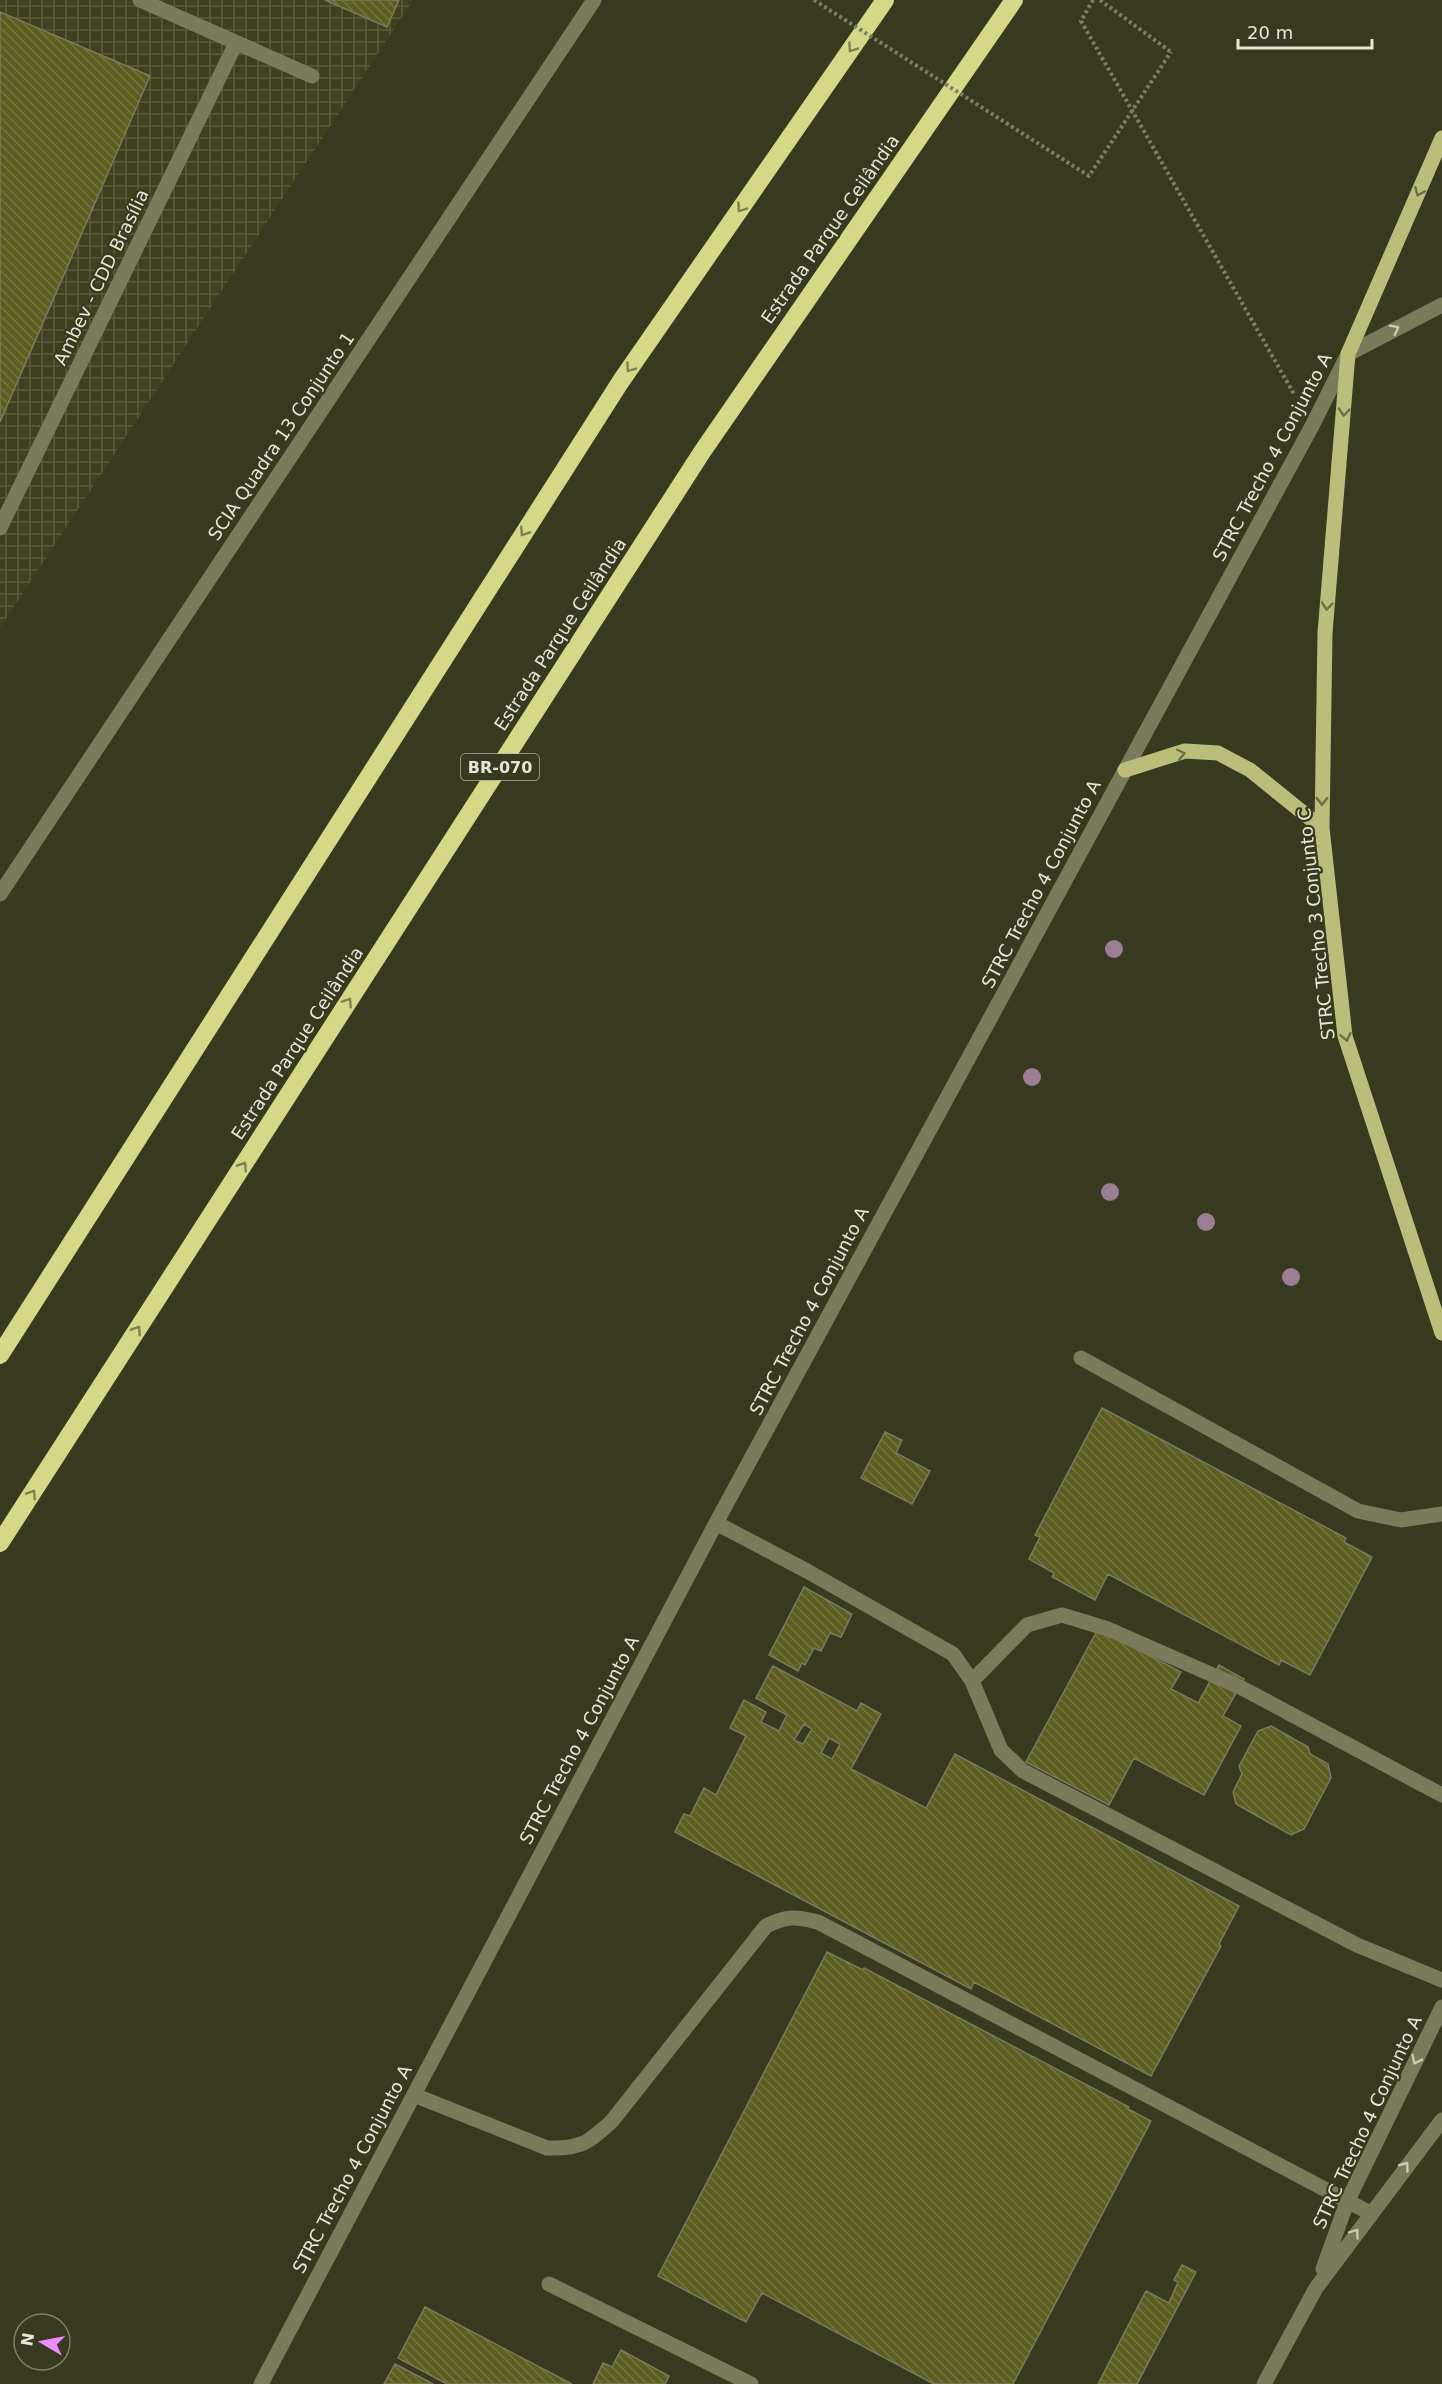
<svg xmlns="http://www.w3.org/2000/svg" width="1442" height="2384" viewBox="0 0 1442 2384" font-family="'DejaVu Sans',sans-serif">
	<defs>
		<pattern id="industrial-grid" width="8" height="8" patternUnits="userSpaceOnUse" patternTransform="scale(1.5)"><rect width="8" height="8" fill="#3f401d"/><path d="M0 4h8M4 0v8" fill="none" stroke="#5b5c3d"/></pattern>
		<pattern id="building-back-hatch" width="6" height="6" patternUnits="userSpaceOnUse" patternTransform="scale(1.5)"><rect width="6" height="6" fill="#5c5e20"/><path d="M-1 5l2 2M0 0l6 6M5-1l2 2" fill="none" stroke="#737540"/></pattern>
	</defs>
	<rect width="100%" height="100%" fill="#383a1f"/>
	<!-- industrial -->
	<path fill="url(#industrial-grid)" d="M0 0H413L0 628Z"/>
	<!-- building -->
	<path fill="url(#building-back-hatch)" stroke="#7a7b5e" stroke-width="1.5" fill-rule="evenodd" d="M325 0H399L387 27Z
		M0 12 150 76 0 422Z
		M1102 1408 1346 1538 1344 1542 1372 1557 1310 1675 1281 1660 1279 1665 1108 1574 1095 1600 1052 1577 1054 1573 1029 1559 1040 1537 1035 1535Z
		M885 1432 902 1440 896 1453 930 1471 912 1504 861 1478Z
		M804 1587 852 1614 841 1637 830 1633 821 1651 814 1648 805 1665 802 1663 798 1671 769 1655Z
		M1098 1629 1181 1672 1171 1689 1198 1703 1219 1665 1244 1679 1223 1716 1241 1726 1204 1795 1134 1758 1109 1805 1026 1762Z
		M773 1666 857 1711 861 1703 881 1714 851 1769 926 1808 955 1754 1239 1906 1219 1944 1221 1946 1151 2076 974 1982 971 1989 675 1832 684 1814 690 1816 704 1788 716 1795 746 1736 730 1728 744 1700 766 1712 761 1722 779 1731 787 1715 756 1698ZM804 1724 812 1729 803 1744 794 1740ZM829 1738 840 1744 832 1759 821 1753Z
		M1271 1726 1308 1747 1310 1754 1328 1764 1331 1778 1304 1829 1291 1835 1236 1804 1233 1792 1242 1774 1239 1766 1258 1731Z
		M827 1952 863 1970 864 1968 1129 2107 1128 2109 1151 2121 1013 2384H934L762 2293 746 2322 658 2276Z
		M1182 2265 1196 2272 1137 2384H1098L1146 2291 1169 2303 1178 2282 1174 2280Z
		M425 2307 572 2384H447L398 2358Z
		M621 2350 669 2376 665 2384H593L603 2363 612 2367Z
		M395 2364 433 2384H384Z"/>
	<g fill="none" stroke-linecap="round" stroke-linejoin="round">
		<!-- path -->
		<path stroke="#7c7e67" stroke-width="4" stroke-dasharray="3 3" stroke-linecap="butt" d="M1093 0 1081 21 1294 394
			M1100 0 1171 52"/>
		<!-- minor -->
		<path stroke="#7a7b5b" stroke-width="15" d="M140 0 312 76
			M0 528 236 43
			M0 894 594 0
			M1081 1358 1358 1511 1401 1520 1442 1514
			M716 1523 807 1571 953 1654 972 1681 1001 1750 1023 1771 1357 1945 1442 1980
			M972 1681 1027 1625 1062 1615 1108 1629 1240 1687 1442 1795
			M414 2095 547 2148C581 2149 588 2143 612 2121L766 1926C787 1916 795 1916 818 1922L1370 2213
			M1323 2269 1347 2202 1442 2007
			M549 2284 751 2384
			M261 2384 716 1523 1312 426 1348 354 1442 305
			M1264 2384 1316 2288 1442 2120"/>
		<!-- major -->
		<path stroke="#bbbe7b" stroke-width="15" d="M1442 138 1348 354 1325 633 1322 828 1345 1036 1442 1333
			M1125 770 1185 751 1218 753 1250 770 1322 828"/>
		<!-- highway -->
		<path stroke="#d5d887" stroke-width="18" d="M0 1355 621 381 885 0
			M0 1543 702 452 1014 0"/>
		<!-- path-bridge -->
		<path stroke="#7c7e67" stroke-width="4" stroke-dasharray="3 3" stroke-linecap="butt" d="M814 0 1089 176 1171 52"/>
	</g>
	<!-- trees -->
	<g fill="#9b7d95">
		<circle cx="1114" cy="949" r="9"/>
		<circle cx="1032" cy="1077" r="9"/>
		<circle cx="1110" cy="1192" r="9"/>
		<circle cx="1206" cy="1222" r="9"/>
		<circle cx="1291" cy="1277" r="9"/>
	</g>
	<!-- one-way arrows -->
	<defs><path id="oneway-chevron" d="M-2-3.5L2.5 0L-2 3.5" fill="none" stroke-width="1.6" stroke-linecap="round" stroke-linejoin="round" transform="scale(1.5)"/></defs>
	<g stroke="#7f814e">
		<use href="#oneway-chevron" transform="translate(852 48) rotate(125)"/>
		<use href="#oneway-chevron" transform="translate(741 208) rotate(125)"/>
		<use href="#oneway-chevron" transform="translate(630 368) rotate(125)"/>
		<use href="#oneway-chevron" transform="translate(524 532) rotate(123)"/>
		<use href="#oneway-chevron" transform="translate(348 1002) rotate(-57)"/>
		<use href="#oneway-chevron" transform="translate(243 1166) rotate(-57)"/>
		<use href="#oneway-chevron" transform="translate(137 1330) rotate(-57)"/>
		<use href="#oneway-chevron" transform="translate(32 1494) rotate(-57)"/>
	</g>
	<g stroke="#6c6f44">
		<use href="#oneway-chevron" transform="translate(1419 192) rotate(113)"/>
		<use href="#oneway-chevron" transform="translate(1344 412) rotate(95)"/>
		<use href="#oneway-chevron" transform="translate(1327 606) rotate(95)"/>
		<use href="#oneway-chevron" transform="translate(1181 754) rotate(-12)"/>
		<use href="#oneway-chevron" transform="translate(1322 801) rotate(91)"/>
		<use href="#oneway-chevron" transform="translate(1346 1037) rotate(78)"/>
	</g>
	<g stroke="#cacbb7">
		<use href="#oneway-chevron" transform="translate(1395 329) rotate(-27)"/>
		<use href="#oneway-chevron" transform="translate(1416 2060) rotate(116)"/>
		<use href="#oneway-chevron" transform="translate(1405 2166) rotate(-53)"/>
		<use href="#oneway-chevron" transform="translate(1355 2233) rotate(-54)"/>
	</g>
	<g text-anchor="middle" dominant-baseline="central" stroke-width="4.5" stroke-linejoin="round" paint-order="stroke">
		<!-- shield labels -->
		<rect fill="#383a1f" stroke="#b1b29f" stroke-width="1.5" x="461" y="754" width="78" height="26" rx="4.5"/>
		<g font-size="16" font-weight="bold" fill="#e5e6d6">
			<text x="500" y="767">BR-070</text>
		</g>
		<!-- street labels -->
		<g font-size="18" fill="#e5e6d6" stroke="#383a1f">
			<text transform="translate(830 229) rotate(-55)">Estrada Parque Ceilândia</text>
			<text transform="translate(101 277) rotate(-64)">Ambev - CDD Brasília</text>
			<text transform="translate(281 436) rotate(-56)">SCIA Quadra 13 Conjunto 1</text>
			<text transform="translate(1272 457) rotate(-62)">STRC Trecho 4 Conjunto A</text>
			<text transform="translate(560 634) rotate(-57)">Estrada Parque Ceilândia</text>
			<text transform="translate(1041 884) rotate(-62)">STRC Trecho 4 Conjunto A</text>
			<text transform="translate(1316 924) rotate(-96)">STRC Trecho 3 Conjunto C</text>
			<text transform="translate(297 1043) rotate(-57)">Estrada Parque Ceilândia</text>
			<text transform="translate(809 1311) rotate(-62)">STRC Trecho 4 Conjunto A</text>
			<text transform="translate(579 1740) rotate(-62)">STRC Trecho 4 Conjunto A</text>
			<text transform="translate(1367 2122) rotate(-65)">STRC Trecho 4 Conjunto A</text>
			<text transform="translate(352 2169) rotate(-62)">STRC Trecho 4 Conjunto A</text>
		</g>
	</g>
	<!-- north arrow -->
	<g transform="translate(42 2342) rotate(280)"><circle r="28" fill="#383a1f" stroke="#7d7f68" stroke-width="1.5"/>
	<path d="M0-4.5L10 22L0 15L-10 22Z" fill="#eb8dfc"/>
	<text y="-9" font-size="16" font-weight="bold" text-anchor="middle" fill="#e5e6d6">N</text>
	</g>
	<!-- scale -->
	<path d="M1238 39v9h134v-9" fill="none" stroke="#e5e6d6" stroke-width="3"/>
	<text x="1247" y="39" font-size="18" fill="#e5e6d6" stroke="#383a1f" stroke-width="4.5" paint-order="stroke">20 m</text>
</svg>
